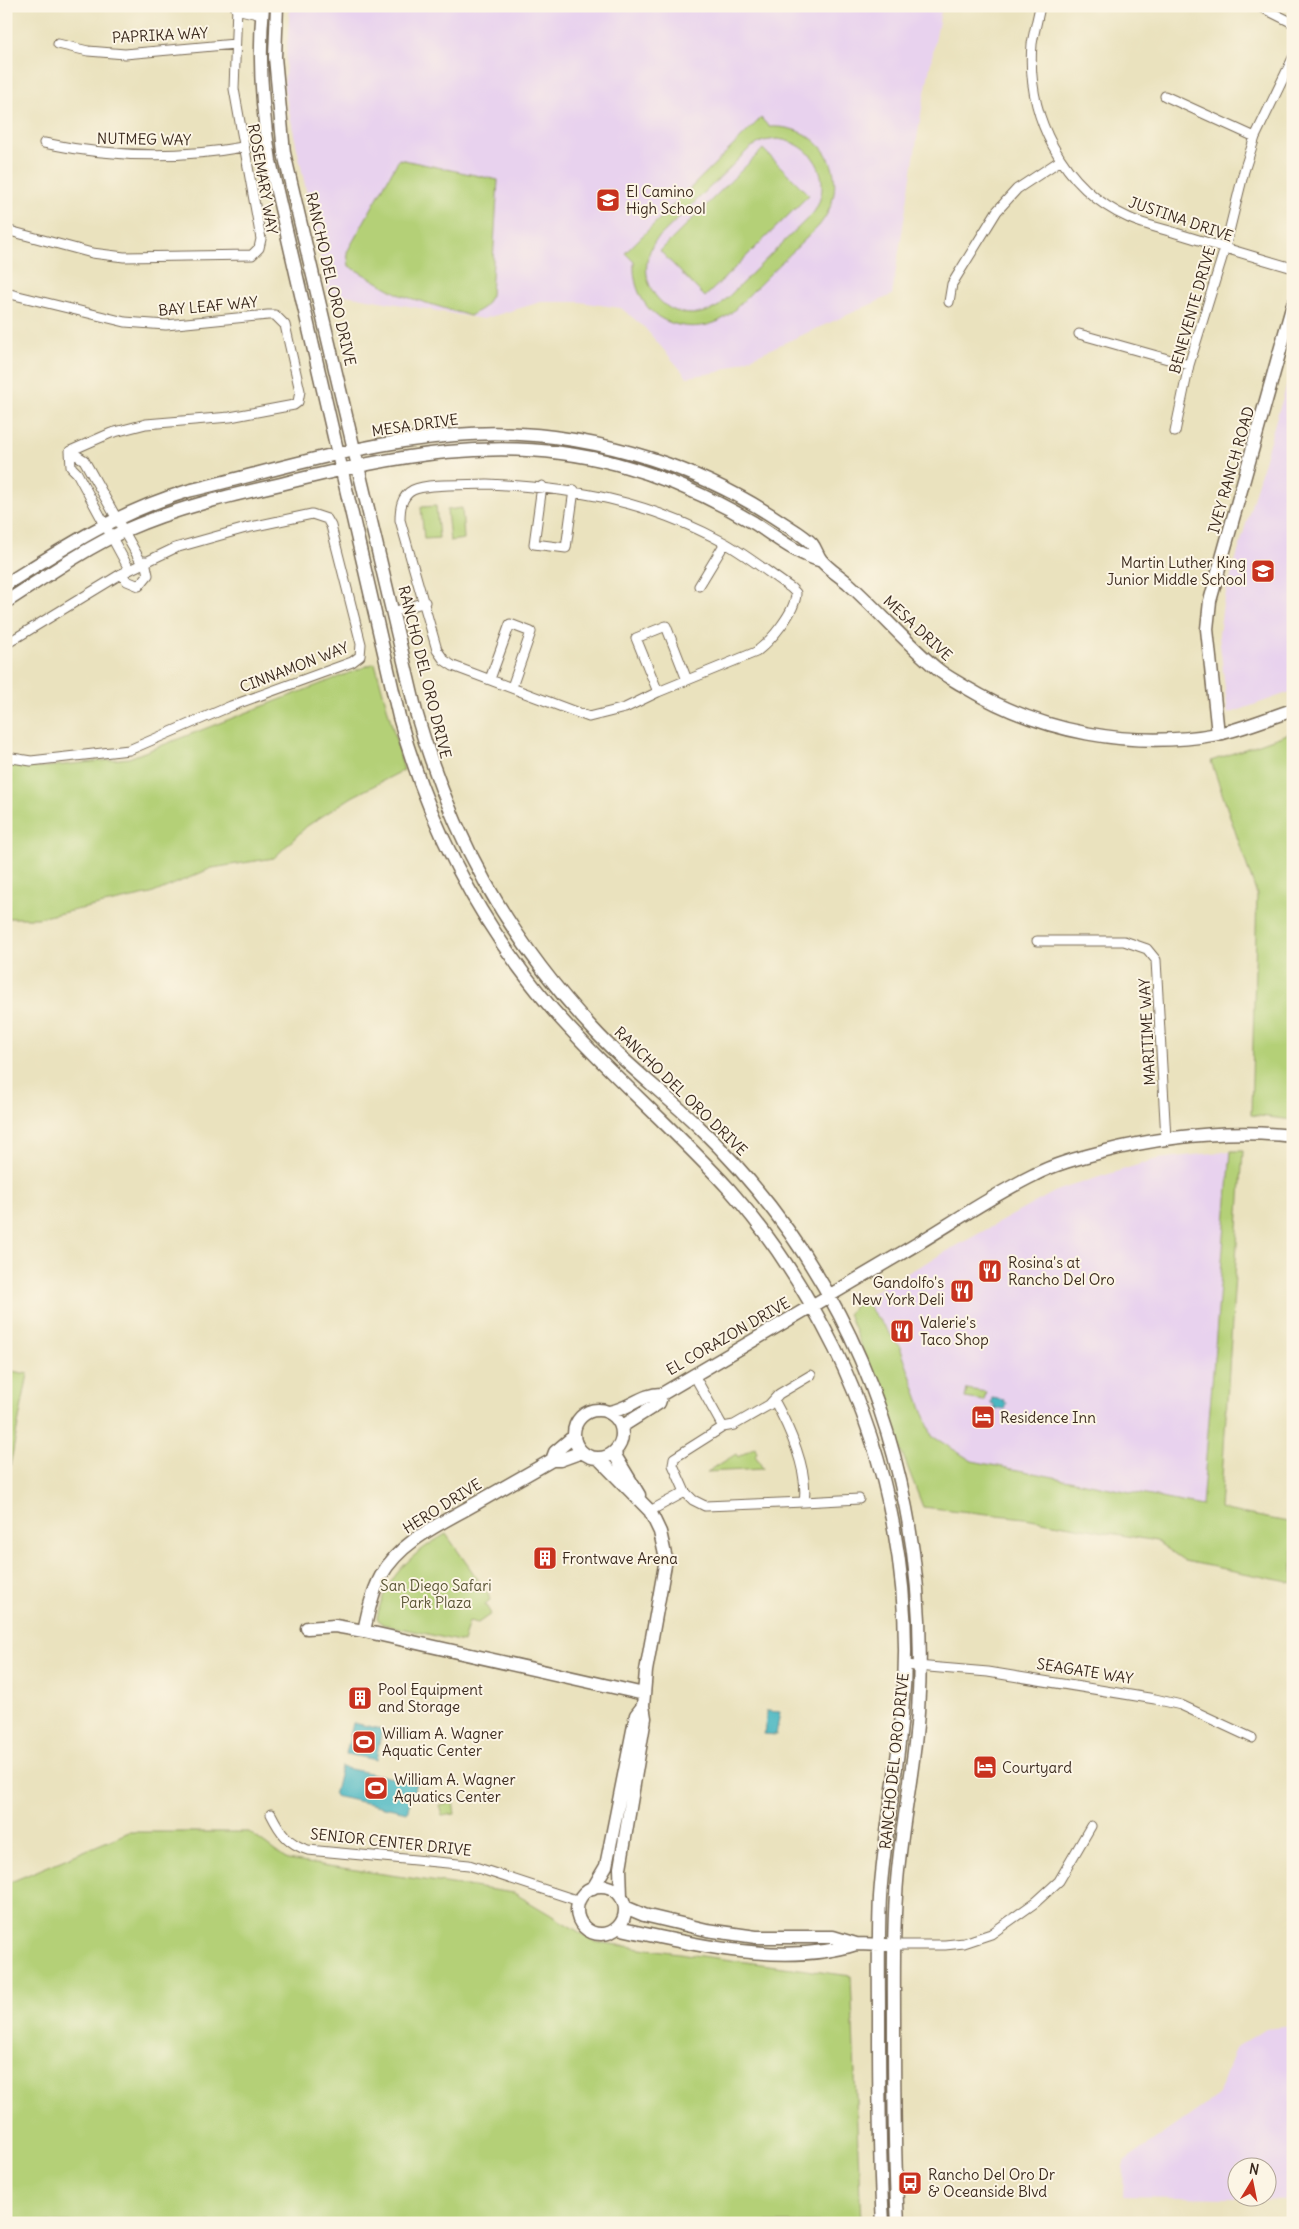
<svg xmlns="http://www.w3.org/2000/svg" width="1299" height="2229" viewBox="0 0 1299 2229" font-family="Delius,sans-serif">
	<rect width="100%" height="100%" fill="#fcf5e5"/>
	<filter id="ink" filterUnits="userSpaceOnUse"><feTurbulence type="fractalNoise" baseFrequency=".02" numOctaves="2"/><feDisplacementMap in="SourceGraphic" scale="10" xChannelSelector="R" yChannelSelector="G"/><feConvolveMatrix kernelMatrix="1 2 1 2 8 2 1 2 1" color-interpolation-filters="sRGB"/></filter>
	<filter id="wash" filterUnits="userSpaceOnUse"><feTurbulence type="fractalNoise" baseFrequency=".0096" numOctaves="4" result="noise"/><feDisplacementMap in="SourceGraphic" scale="20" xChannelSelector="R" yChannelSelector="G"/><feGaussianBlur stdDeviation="1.12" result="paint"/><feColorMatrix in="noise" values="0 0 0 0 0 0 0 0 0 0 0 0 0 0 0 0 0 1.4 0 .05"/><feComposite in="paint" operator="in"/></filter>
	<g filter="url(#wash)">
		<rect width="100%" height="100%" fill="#eae2be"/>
		<!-- built -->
		<path fill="#e8d2ee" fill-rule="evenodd" d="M290 6H942L922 108 892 295 719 372 687 377 644 327 621 308 580 302H541L483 319 328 292 284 88Z
			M1293 367V691L1228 714 1219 635 1223 604 1277 416Z
			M1231 1151 1202 1506 972 1461 932 1436 900 1347 862 1298 1058 1190 1157 1159Z
			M1293 2026V2199L1123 2196 1124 2162 1218 2096 1235 2048 1265 2029ZM1236 2166H1266V2196H1236Z"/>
		<!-- green -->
		<path fill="#b4d077" stroke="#787d4a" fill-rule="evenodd" d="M761 118 769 127C827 124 855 183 818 227 797 247 776 268 756 288 744 299 733 314 719 321 699 330 675 328 657 316 640 303 633 283 634 262L625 253ZM777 139C815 143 834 180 814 212L719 306C674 333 627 286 655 241L750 148 763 141Z
			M763 149 809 195 705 297 660 251Z
			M399 159 498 180 491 295 484 307 470 316 400 295 349 266 347 252Z
			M436 506 439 538 424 539 421 507Z
			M462 508 464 539 450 541 447 510Z
			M375 663 404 770 352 797 307 826 274 858 212 868 151 894 38 918H6V764L36 768 129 758Z
			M1293 732V1120L1251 1115 1257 895 1211 761Z
			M1231 1151H1243L1220 1509 1293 1523V1583L1185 1561 1156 1541 1025 1518 923 1507 848 1313 862 1298 900 1347 932 1436 972 1461 1202 1506Z
			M6 1370 28 1374 6 1486Z
			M967 1389 986 1392 984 1401 965 1398Z
			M755 1447 757 1453 755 1455 763 1469 707 1472 736 1454 738 1457Z
			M446 1534 488 1594 490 1600 485 1604 491 1614 478 1623 469 1621 463 1642 382 1624 377 1618C384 1578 412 1553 446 1534Z
			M453 1802 455 1814 442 1816 439 1805Z
			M129 1832H249L287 1860 514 1893 596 1942 851 1976 861 2223H6V1884Z"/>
		<!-- water -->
		<path fill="#49b7c2" stroke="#427070" d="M992 1398 1004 1400V1403H1007L1005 1410 994 1408V1404H991Z
			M767 1711 780 1712 776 1735 764 1734Z
			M353 1723 382 1729 376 1760 346 1754Z
			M341 1767 416 1783 407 1812 334 1796Z"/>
	</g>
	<g filter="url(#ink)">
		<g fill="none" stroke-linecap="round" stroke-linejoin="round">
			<!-- street casing -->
			<g stroke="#786a56" stroke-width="11">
				<path id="street" d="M1040 6C1038 18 1034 31 1032 44 1026 115 1062 188 1129 218 1144 225 1161 228 1176 233 1215 245 1254 257 1293 268
					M1259 6 1293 23
					M236 9 262 15
					M58 44 88 51 125 54 235 44
					M1165 96 1255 137
					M44 143C110 157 176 159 243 147
					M6 230 92 253 124 257 252 255 259 248 261 239 234 89 237 6
					M6 293 125 322 166 325 268 315H275L285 325 300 391 298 402 294 405 230 417 146 424 111 433 70 451
					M949 302 952 284 997 211 1017 189 1061 160
					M1079 334 1189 365
					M1175 432 1189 365 1225 248 1244 171 1255 137 1293 58
					M70 451 71 467 77 473 129 569
					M70 451 84 460 141 562
					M487 484C575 488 646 500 725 543 748 556 769 573 791 588L796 593C796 611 771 641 756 652L658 692 625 708 589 717 453 666 444 660 437 650 400 520C400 509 401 496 413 490 427 483 469 485 487 484Z
					M542 486 534 544 566 548 574 490
					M121 574 127 581 139 586 148 575 145 561
					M699 586 725 543
					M393 612 425 602
					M6 644 121 574 175 548 246 528 312 514 327 519 331 526 361 644 360 656 352 662 231 706 129 750 31 761 6 757
					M490 679 510 624 531 632 512 687
					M658 692 636 638 666 626 687 680
					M1037 941H1124L1147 949 1156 960 1166 1139
					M723 1427 734 1425 769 1405 779 1394 811 1375
					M685 1492 673 1465 674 1458 723 1427 694 1375
					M804 1502 859 1499
					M650 1511 685 1492 693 1500 705 1506 804 1502C809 1471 789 1427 774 1400
					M905 1665 988 1672 1155 1699 1181 1705 1252 1738
					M271 1814C280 1832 288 1844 308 1850L469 1865 579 1901
					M894 1945H945L964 1943 991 1934 1036 1902 1059 1881 1091 1826"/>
			</g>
			<!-- secondary casing -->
			<g stroke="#786a56" stroke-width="15">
				<path id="secondary" d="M263 6C258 58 262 110 270 161L399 717C429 825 480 925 553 1010 608 1073 673 1127 729 1189 771 1236 807 1293 835 1349 890 1462 914 1589 902 1714 897 1775 884 1836 880 1897 878 1938 879 1981 879 2022 879 2089 879 2156 883 2223
					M277 6 275 57 284 153 416 712C451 835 506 936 594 1030 626 1065 665 1094 699 1127 755 1181 803 1245 839 1314 903 1437 927 1575 918 1712 914 1774 899 1834 896 1896 893 1937 894 1980 894 2021 894 2089 894 2156 898 2223
					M6 584C67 546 118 512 188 491 276 470 364 442 455 435 521 429 589 439 652 459 698 474 743 496 783 523 792 529 805 536 812 544 816 549 817 555 821 560 828 569 840 576 849 584 879 611 905 642 936 668 945 676 956 681 967 688 1040 732 1132 750 1218 734 1243 729 1268 718 1293 710
					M6 602C45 577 84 549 126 530 176 508 228 496 281 484 394 456 502 433 617 464 665 477 712 498 754 523 776 537 796 554 822 561
					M1218 734 1207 629 1210 601 1293 304
					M574 1434a24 24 0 1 1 48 0a24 24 0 1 1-48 0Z
					M609 1412C628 1410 643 1393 662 1394 741 1347 821 1301 900 1254 945 1228 987 1198 1034 1175 1055 1164 1078 1158 1102 1152 1165 1136 1228 1129 1293 1136
					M621 1427 659 1403 662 1394
					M615 1451 616 1457 639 1495
					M598 1458 650 1511 660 1532 666 1559 646 1671 643 1706 645 1718 620 1868 621 1897
					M552 1460 555 1452 574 1436
					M307 1628 335 1626 364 1631 644 1694
					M364 1631C368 1612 372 1593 381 1576 400 1541 442 1523 475 1504 501 1489 526 1475 552 1460H560L582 1452
					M577 1910a24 24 0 1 1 48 0a24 24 0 1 1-48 0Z
					M593 1888 606 1866 636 1715 643 1706
					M625 1907 644 1915 707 1930 756 1937H833L856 1944 887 1945
					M618 1928C689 1944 786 1967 856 1944"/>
			</g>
			<!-- street -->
			<use href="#street" stroke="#fff" stroke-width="9"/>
			<!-- secondary -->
			<use href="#secondary" stroke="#fff" stroke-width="12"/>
		</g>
	</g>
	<!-- icons -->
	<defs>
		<g id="school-square" transform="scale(1.25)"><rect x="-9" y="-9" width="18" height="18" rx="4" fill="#c8321e" stroke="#fcf5e5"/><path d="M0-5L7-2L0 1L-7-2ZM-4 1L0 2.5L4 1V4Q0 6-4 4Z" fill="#fff"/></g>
		<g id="restaurant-square" transform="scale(1.25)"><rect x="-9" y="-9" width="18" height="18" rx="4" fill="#c8321e" stroke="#fcf5e5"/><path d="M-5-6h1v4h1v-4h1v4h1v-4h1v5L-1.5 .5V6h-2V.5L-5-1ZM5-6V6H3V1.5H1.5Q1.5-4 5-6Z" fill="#fff"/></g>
		<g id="hotel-square" transform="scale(1.25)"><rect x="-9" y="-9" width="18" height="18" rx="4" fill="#c8321e" stroke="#fcf5e5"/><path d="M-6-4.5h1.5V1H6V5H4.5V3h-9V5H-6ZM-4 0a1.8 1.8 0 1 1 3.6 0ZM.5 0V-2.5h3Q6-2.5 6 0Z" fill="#fff"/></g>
		<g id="building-square" transform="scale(1.25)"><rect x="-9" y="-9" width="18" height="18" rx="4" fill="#c8321e" stroke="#fcf5e5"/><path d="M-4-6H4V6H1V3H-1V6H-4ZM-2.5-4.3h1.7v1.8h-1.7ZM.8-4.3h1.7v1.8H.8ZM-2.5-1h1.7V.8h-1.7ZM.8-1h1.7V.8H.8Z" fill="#fff"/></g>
		<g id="stadium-square" transform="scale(1.25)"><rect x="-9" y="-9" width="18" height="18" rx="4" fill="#c8321e" stroke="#fcf5e5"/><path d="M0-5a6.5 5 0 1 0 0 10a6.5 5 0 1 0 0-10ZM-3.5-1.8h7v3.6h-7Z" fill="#fff"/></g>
		<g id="bus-square" transform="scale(1.25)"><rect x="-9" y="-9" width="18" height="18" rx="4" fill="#c8321e" stroke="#fcf5e5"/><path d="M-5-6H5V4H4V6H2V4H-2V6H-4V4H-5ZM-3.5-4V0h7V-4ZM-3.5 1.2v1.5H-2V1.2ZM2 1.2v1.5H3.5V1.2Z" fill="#fff"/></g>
	</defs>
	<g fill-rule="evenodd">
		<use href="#school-square" x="608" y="200"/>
		<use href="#school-square" x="1263" y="571"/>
		<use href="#restaurant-square" x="990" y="1271"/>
		<use href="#restaurant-square" x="962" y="1291"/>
		<use href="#restaurant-square" x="902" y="1331"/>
		<use href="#hotel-square" x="983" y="1417"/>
		<use href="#building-square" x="545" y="1558"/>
		<use href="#building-square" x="360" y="1698"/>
		<use href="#stadium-square" x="364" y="1742"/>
		<use href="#hotel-square" x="985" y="1767"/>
		<use href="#stadium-square" x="376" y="1788"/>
		<use href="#bus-square" x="910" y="2183"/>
	</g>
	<g text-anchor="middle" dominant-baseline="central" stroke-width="4" stroke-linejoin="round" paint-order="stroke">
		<!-- street labels -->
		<g font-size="15" fill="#3b2a1e" stroke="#fcf5e5">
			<text transform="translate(160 35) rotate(-3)">PAPRIKA WAY</text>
			<text transform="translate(144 139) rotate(1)">NUTMEG WAY</text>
			<text transform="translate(263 179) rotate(80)">ROSEMARY WAY</text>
			<text transform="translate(1181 219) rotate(19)">JUSTINA DRIVE</text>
			<text transform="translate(331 279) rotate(77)">RANCHO DEL ORO DRIVE</text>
			<text transform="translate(208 306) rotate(-5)">BAY LEAF WAY</text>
			<text transform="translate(1192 310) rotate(-74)">BENEVENTE DRIVE</text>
			<text transform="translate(415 425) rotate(-8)">MESA DRIVE</text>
			<text transform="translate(1231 470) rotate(-74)">IVEY RANCH ROAD</text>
			<text transform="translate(918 628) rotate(43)">MESA DRIVE</text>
			<text transform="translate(294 667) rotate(-21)">CINNAMON WAY</text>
			<text transform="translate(425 672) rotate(76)">RANCHO DEL ORO DRIVE</text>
			<text transform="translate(1147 1032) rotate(-93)">MARITIME WAY</text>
			<text transform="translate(681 1091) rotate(44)">RANCHO DEL ORO DRIVE</text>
			<text transform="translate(728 1336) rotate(-30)">EL CORAZON DRIVE</text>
			<text transform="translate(442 1506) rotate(-32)">HERO DRIVE</text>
			<text transform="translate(1085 1671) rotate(9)">SEAGATE WAY</text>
			<text transform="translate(894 1761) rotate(-84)">RANCHO DEL ORO DRIVE</text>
			<text transform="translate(391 1842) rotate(6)">SENIOR CENTER DRIVE</text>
		</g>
		<!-- poi labels -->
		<g font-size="15" fill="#3b2a1e" stroke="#fcf5e5" text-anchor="start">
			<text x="626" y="191">El Camino<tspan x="626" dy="17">High School</tspan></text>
			<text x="1246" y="562" text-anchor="end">Martin Luther King<tspan x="1246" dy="17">Junior Middle School</tspan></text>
			<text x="1008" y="1262">Rosina's at<tspan x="1008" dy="17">Rancho Del Oro</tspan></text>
			<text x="944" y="1282" text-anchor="end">Gandolfo's<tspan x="944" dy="17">New York Deli</tspan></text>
			<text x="920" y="1322">Valerie's<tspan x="920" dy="17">Taco Shop</tspan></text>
			<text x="1000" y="1417">Residence Inn</text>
			<text x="562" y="1558">Frontwave Arena</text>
			<text x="378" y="1689">Pool Equipment<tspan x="378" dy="17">and Storage</tspan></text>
			<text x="382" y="1733">William A. Wagner<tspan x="382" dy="17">Aquatic Center</tspan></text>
			<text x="1002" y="1767">Courtyard</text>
			<text x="394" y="1779">William A. Wagner<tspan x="394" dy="17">Aquatics Center</tspan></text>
			<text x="928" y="2174">Rancho Del Oro Dr<tspan x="928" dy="17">&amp; Oceanside Blvd</tspan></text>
		</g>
		<!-- park labels -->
		<g font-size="15" fill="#595434" stroke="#fcf5e5">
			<text x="436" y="1585">San Diego Safari<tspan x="436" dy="17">Park Plaza</tspan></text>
		</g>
	</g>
	<!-- margin -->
	<rect width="1299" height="2229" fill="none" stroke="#fcf5e5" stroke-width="25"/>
	<!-- north arrow -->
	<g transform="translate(1252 2182) rotate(10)"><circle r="24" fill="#fcf5e5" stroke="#afa495"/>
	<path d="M0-4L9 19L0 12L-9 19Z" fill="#c8321e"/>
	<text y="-8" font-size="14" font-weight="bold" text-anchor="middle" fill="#3b2a1e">N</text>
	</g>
</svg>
